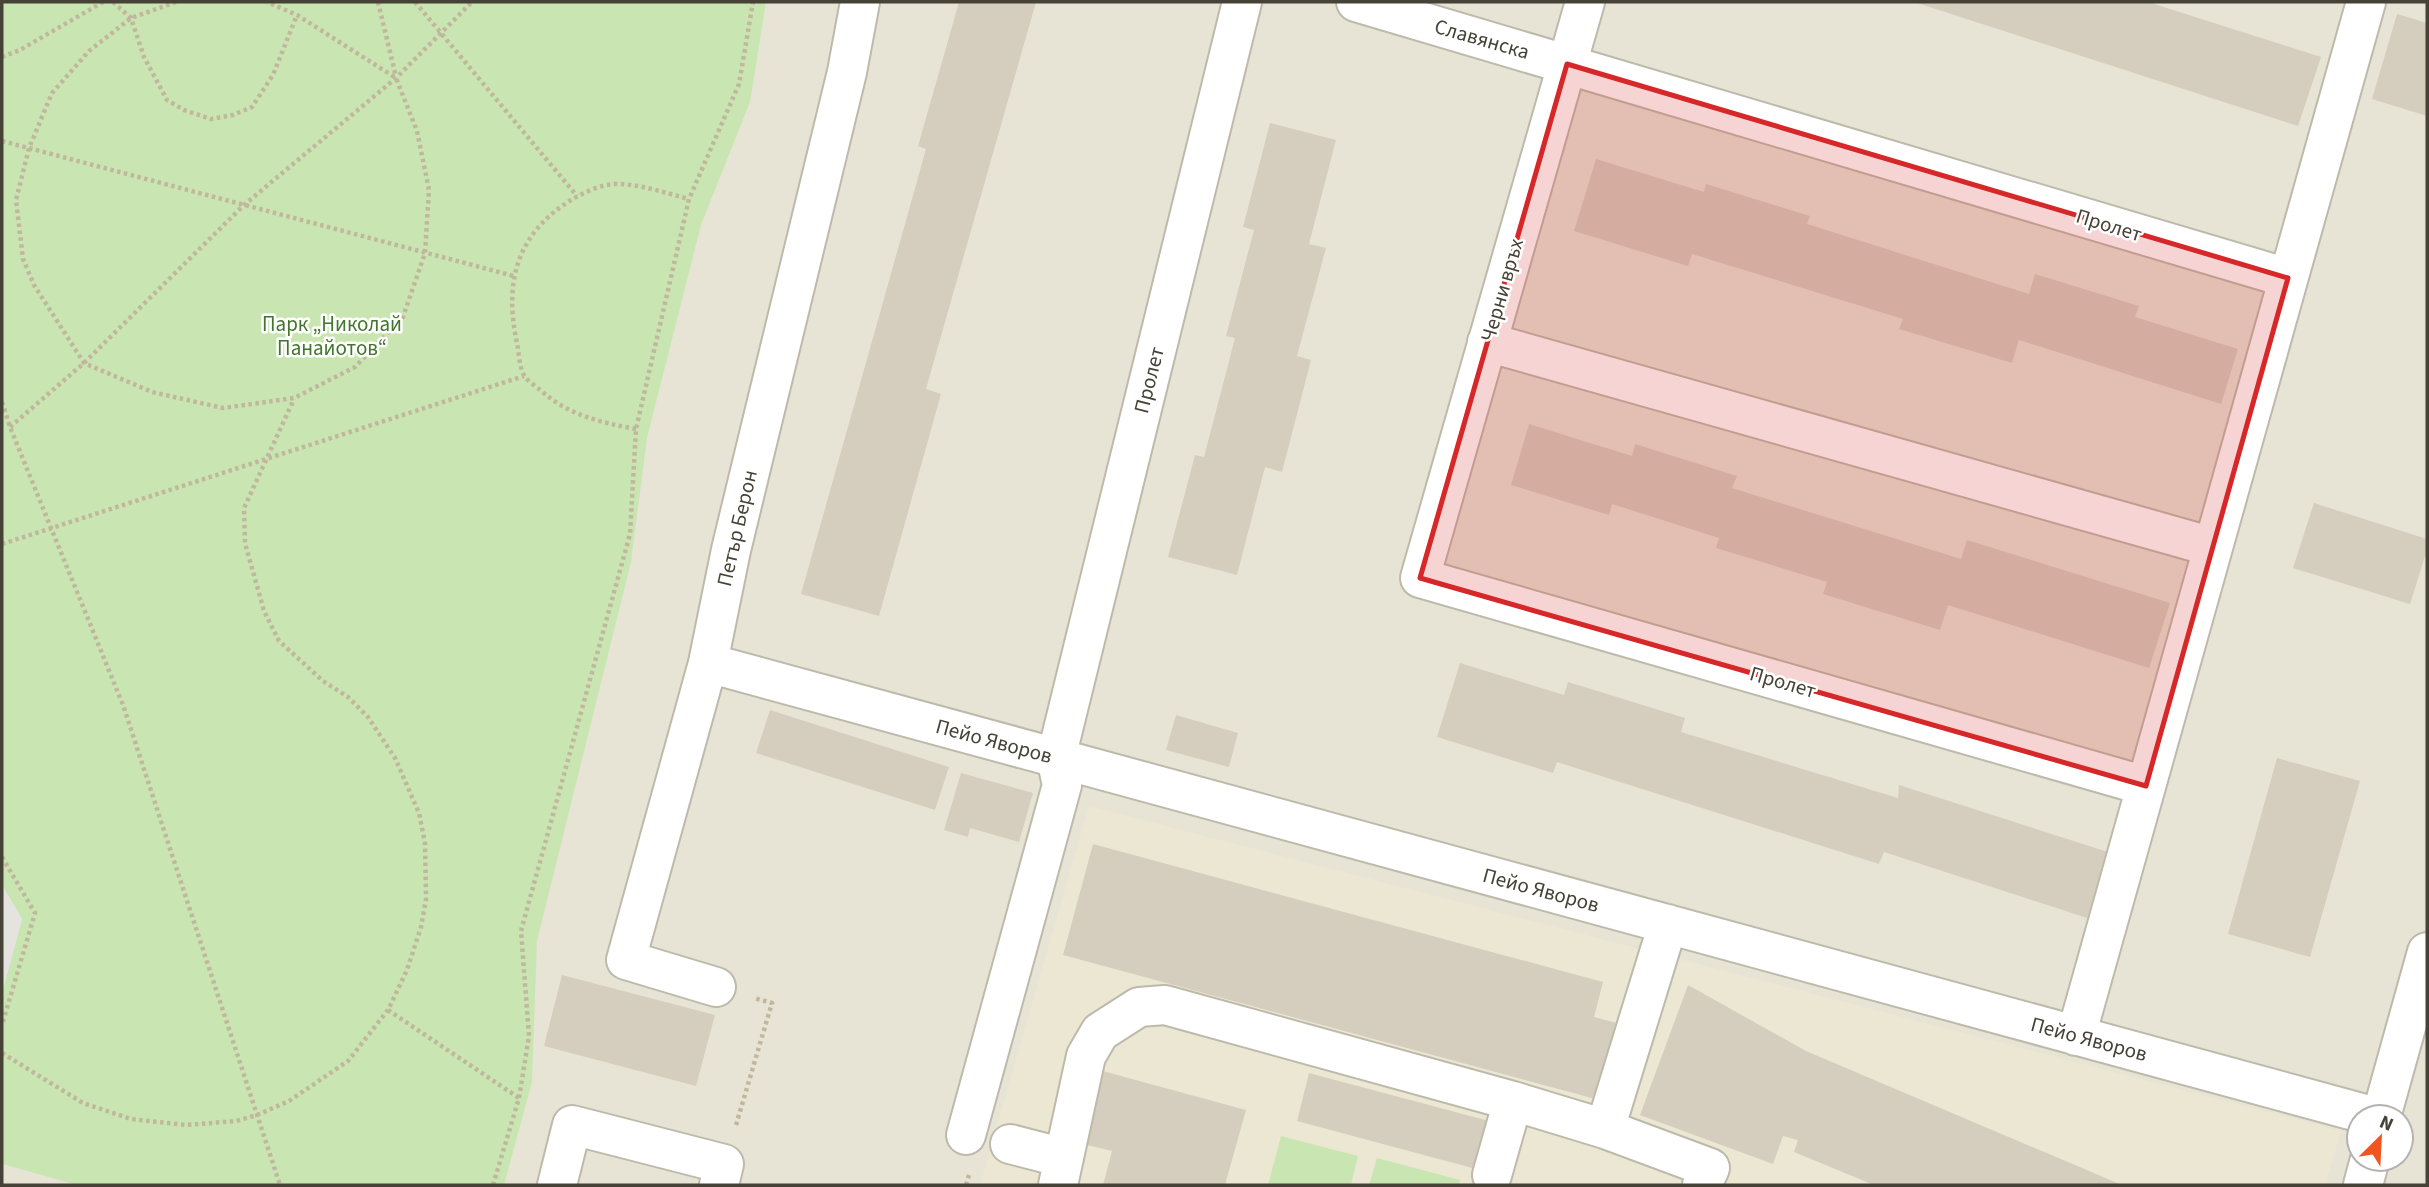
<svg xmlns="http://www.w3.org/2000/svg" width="2429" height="1187" viewBox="0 0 2429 1187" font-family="'Source Sans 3',sans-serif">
	<rect width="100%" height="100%" fill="#f3f1e8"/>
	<!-- residential -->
	<path fill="#e7e4d6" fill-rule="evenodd" d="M2 2H2427V1185H2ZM2359 1117H2401V1159H2359Z"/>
	<!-- education -->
	<path fill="#ece7d3" d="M1089 806 2341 1131 2325 1185H980Z"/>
	<!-- green -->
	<path fill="#c9e6b2" d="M2 2H766L750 102 701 225 647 438 631 562 537 941 532 1082 504 1185H77L2 1164V993L22 919 2 885Z
		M1281 1136 1358 1156 1351 1185H1268Z
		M1377 1158 1460 1180 1459 1185H1369Z"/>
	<!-- parking -->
	<path fill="#e5e3e0" d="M2 885 22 919 2 993Z"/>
	<!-- building -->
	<path fill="#d5cebe" d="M959 2H1036L926 389 941 394 879 616 801 594 926 149 918 146Z
		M1914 2H2148L2321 57 2298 126Z
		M2397 14 2427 23V116L2372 99Z
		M1270 123 1336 140 1309 244 1326 248 1297 356 1311 360 1282 472 1265 467 1237 575 1168 557 1195 455 1204 457 1235 338 1226 336 1254 230 1243 227Z
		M1596 159 1704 192 1706 184 1810 216 1807 224 2029 294 2035 274 2139 306 2135 317 2238 349 2221 404 2019 340 2012 363 1899 329 1903 319 1692 254 1688 266 1574 231Z
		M1529 424 1632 456 1635 444 1737 476 1732 488 1961 559 1967 540 2170 603 2149 668 1948 605 1940 630 1823 594 1827 582 1716 548 1719 538 1612 504 1609 515 1511 485Z
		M2314 503 2427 539V550L2410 604 2293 568Z
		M1460 663 1564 695 1568 682 1685 718 1681 732 1898 798 1899 785 2108 852 2087 918 1884 852 1879 864 1557 762 1553 773 1437 737Z
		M770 710 949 767 935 810 756 753Z
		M1176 715 1238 733 1229 767 1166 750Z
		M2277 758 2360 781 2310 957 2228 934Z
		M961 773 1033 793 1019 842 970 828 968 837 944 830Z
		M1093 844 1603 982 1594 1017 1624 1025 1603 1101 1063 955Z
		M562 975 715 1015 696 1086 544 1046Z
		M1688 985 1806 1051 2122 1185H1874L1794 1152 1798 1140 1783 1136 1773 1164 1640 1115Z
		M1099 1070 1246 1110 1225 1185H1103L1112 1151 1079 1143Z
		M1309 1073 1489 1121 1476 1169 1297 1121Z"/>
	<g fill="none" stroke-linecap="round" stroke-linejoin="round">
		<!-- minor casing -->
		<g stroke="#bebaab" stroke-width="42">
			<path id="minor" d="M1356 2 2288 278
				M1585 2 1420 578 2146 786
				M1487 342 2213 547
				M708 663 2376 1117
				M716 987 626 960 708 663 731 550 847 72 860 2
				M2076 1036 2366 2
				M2381 1117 2427 952
				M1605 1129 1668 924
				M966 1135 1062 785 1056 758 1242 2
				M1010 1144 1064 1158
				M1492 1175 1513 1101
				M557 1185 572 1125 724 1164 719 1185
				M1058 1185 1086 1056 1100 1032 1139 1007 1165 1005 1513 1101 1605 1129 1710 1168 1702 1185
				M2363 1185 2370 1159"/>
		</g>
		<!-- path -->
		<path stroke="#c0b79d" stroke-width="4.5" stroke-dasharray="3.5 3.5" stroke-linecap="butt" d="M113 2 131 18 144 57 167 100 184 110 211 119 233 115 252 107 273 75 297 15
			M176 2 131 18 89 51 52 93 29 148 16 200 23 259 34 285 84 363 152 392 223 408 294 398 355 367 403 317 425 253 429 190 417 131 396 78 297 15 267 2
			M378 2 396 77
			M415 2 577 196
			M2 57 20 50 103 2
			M2 141 514 276
			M2 402 10 427 123 705 280 1185
			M10 427 84 363 244 205 396 78 472 2
			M636 429C598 422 568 415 539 389 534 385 526 380 524 375 519 366 519 353 517 343 504 283 516 234 571 200 583 193 601 184 616 184 641 184 665 193 689 199
			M2 544 524 376
			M2 857 35 913 2 1025
			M388 1010 519 1098
			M2 1053 83 1103 131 1119 186 1125 236 1121 257 1115 289 1101 348 1061 388 1010 407 970 421 927 426 899 425 843 419 813 395 758 368 717 348 697 323 681 279 641 264 611 245 543 244 508 294 399
			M736 1125 772 1003 754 998
			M493 1185 519 1098 529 1036 521 931 630 534 636 429 689 199 739 84 753 2
			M966 1185 969 1175"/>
		<!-- minor -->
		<use href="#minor" stroke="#fff" stroke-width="38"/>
	</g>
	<!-- marked area -->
	<path fill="#d62828" fill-opacity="0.2" stroke="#d62828" stroke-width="5" stroke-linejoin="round" d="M1567 64 2288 278 2146 786 1420 578Z"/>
	<g text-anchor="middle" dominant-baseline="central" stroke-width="5" stroke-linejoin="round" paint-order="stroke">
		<!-- street labels -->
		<g font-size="21" fill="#464237" stroke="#fff">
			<text transform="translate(1482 39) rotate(16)">Славянска</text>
			<text transform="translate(2109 225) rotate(17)">Пролет</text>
			<text transform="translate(1502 290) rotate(-74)">Черни връх</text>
			<text transform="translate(1149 380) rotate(-76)">Пролет</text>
			<text transform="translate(737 528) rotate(-77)">Петър Берон</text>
			<text transform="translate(1783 682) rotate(16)">Пролет</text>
			<text transform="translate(994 741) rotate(15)">Пейо Яворов</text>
			<text transform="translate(1541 890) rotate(15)">Пейо Яворов</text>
			<text transform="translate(2089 1039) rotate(15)">Пейо Яворов</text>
		</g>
		<!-- park labels -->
		<g font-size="21" fill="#41762c" stroke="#fff">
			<text x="332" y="324">Парк „Николай<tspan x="332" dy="24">Панайотов“</tspan></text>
		</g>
	</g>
	<!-- border -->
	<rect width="2429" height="1187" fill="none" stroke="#464237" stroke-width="7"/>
	<!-- north arrow -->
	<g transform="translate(2380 1138) rotate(24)"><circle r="33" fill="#ffffff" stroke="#b5b3af" stroke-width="2"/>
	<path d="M0-5L12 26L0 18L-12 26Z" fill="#f15621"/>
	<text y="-10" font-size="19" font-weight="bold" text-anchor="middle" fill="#464237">N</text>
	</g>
</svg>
